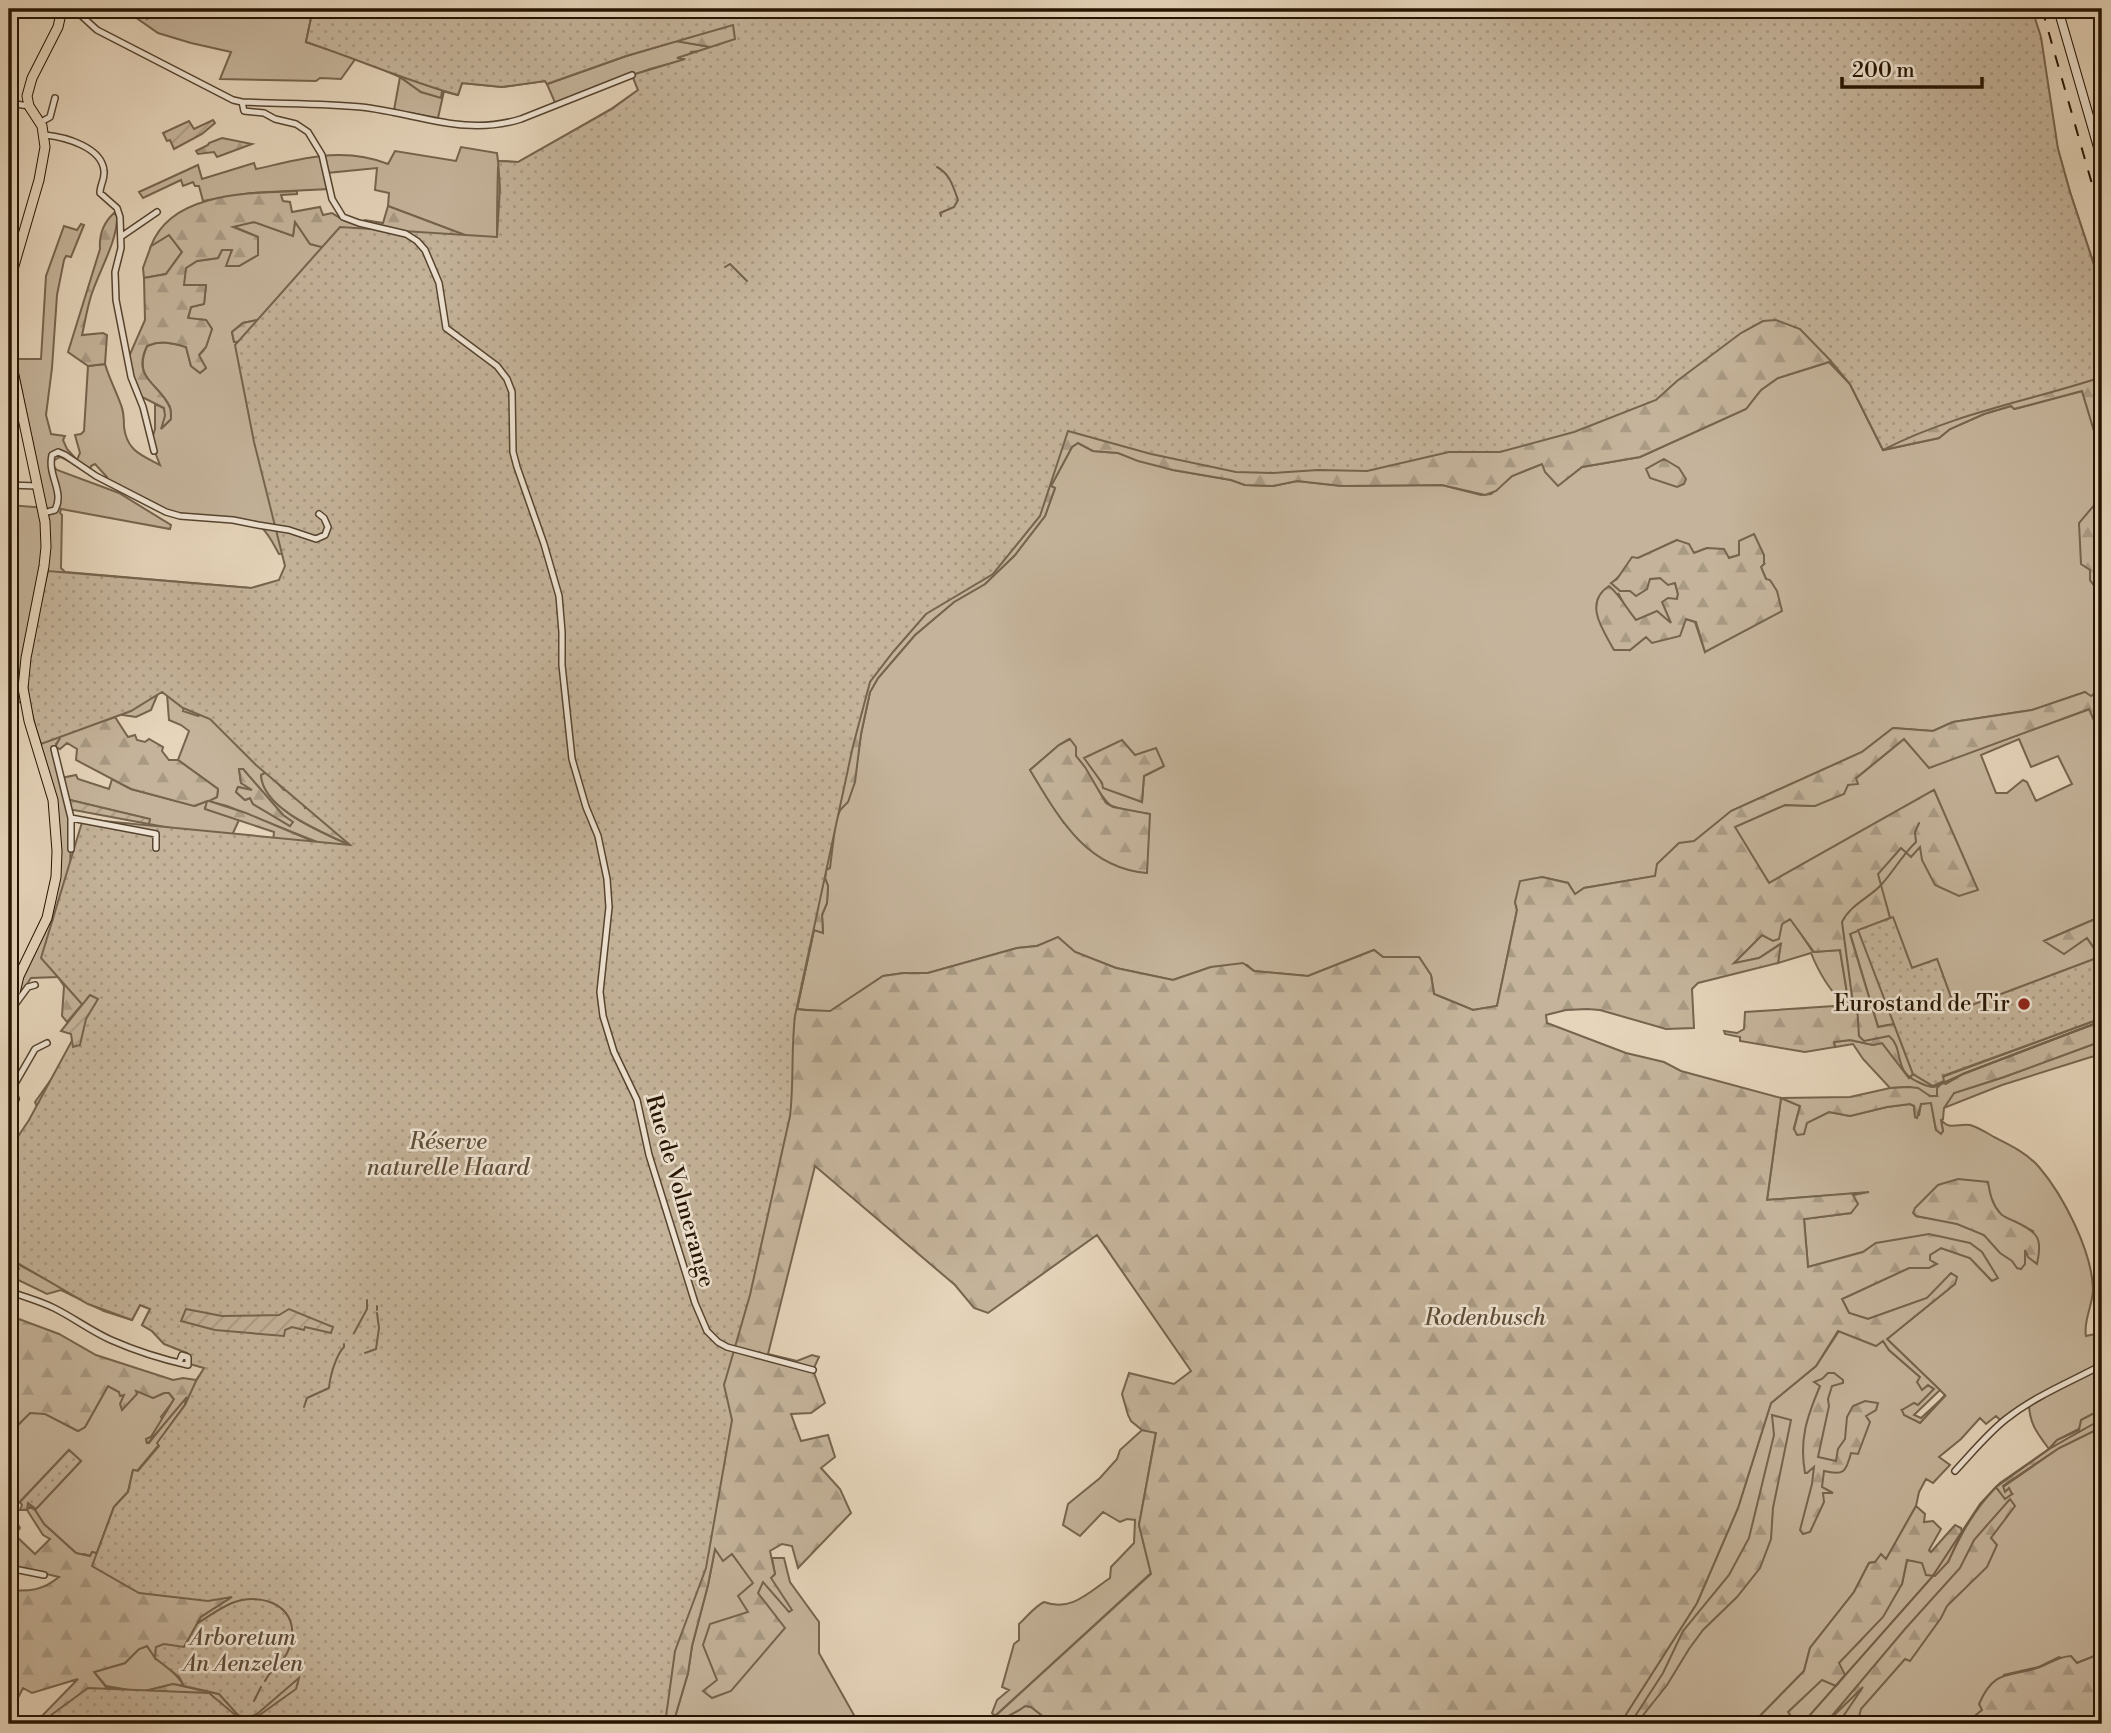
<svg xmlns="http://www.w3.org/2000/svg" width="2111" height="1733" viewBox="0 0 2111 1733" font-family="'Libre Bodoni',serif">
	<defs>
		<pattern id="forest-firs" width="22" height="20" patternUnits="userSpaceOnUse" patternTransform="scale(1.75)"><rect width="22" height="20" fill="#c5b49b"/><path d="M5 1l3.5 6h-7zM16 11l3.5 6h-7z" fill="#a99a84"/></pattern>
		<pattern id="park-dots" width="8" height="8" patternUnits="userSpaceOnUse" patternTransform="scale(1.75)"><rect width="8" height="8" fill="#c5b49b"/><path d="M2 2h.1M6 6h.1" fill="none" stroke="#a99a84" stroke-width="1.8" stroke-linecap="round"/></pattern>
		<pattern id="garden-furrows" width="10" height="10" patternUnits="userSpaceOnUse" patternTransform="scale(1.75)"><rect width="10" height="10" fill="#c5b49b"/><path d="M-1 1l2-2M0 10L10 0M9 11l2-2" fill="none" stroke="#a99a84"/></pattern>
	</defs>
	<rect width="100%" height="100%" fill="#e6d5bb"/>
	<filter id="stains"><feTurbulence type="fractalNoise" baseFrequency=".00286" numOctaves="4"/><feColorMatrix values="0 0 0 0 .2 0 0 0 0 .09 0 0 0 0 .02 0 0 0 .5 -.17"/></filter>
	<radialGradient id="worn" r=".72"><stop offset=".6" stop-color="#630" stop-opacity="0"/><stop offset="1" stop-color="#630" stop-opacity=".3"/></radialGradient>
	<!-- grass -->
	<path fill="#c5b49b" stroke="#76644e" stroke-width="2" fill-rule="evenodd" d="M159 9H183L200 17 203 11 217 16 220 9H313L306 42 356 58 341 79 320 78 316 81 220 79 231 52 191 43 158 33 138 19 143 14 147 19Z
		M676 41 710 47 717 45 688 59 650 69 556 105 547 84 626 56Z
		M400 77 421 92 441 97 442 91H444L438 118 394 110Z
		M611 109 571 148 498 168 497 237 478 240 388 206 389 193 375 190 377 168 327 173 329 189 251 193 203 201 199 186H195L193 182 183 186 181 180 143 198 139 192 198 165 202 179 254 163 256 169C302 159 342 146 388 164L395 151 456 161 461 147 497 153 498 161 518 162Z
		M693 178 710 181 719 194 714 242 702 264 724 272 709 293 712 298 700 306 695 303 692 305 689 303 677 307 675 303 653 310 651 331 659 339 669 343 652 375 611 422H604L598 412 590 411 550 473 533 491 530 503 533 512 525 507 521 510 528 595 532 602 489 682 483 712 481 760 475 763V779L501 858 506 907 491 913 482 922 407 961C377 955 334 977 305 988L302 991 303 1000 279 1031 285 1039 257 1099 256 1134 248 1151 228 1256C232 1287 249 1275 269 1288 277 1293 282 1302 289 1309L279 1315 222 1316 186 1309 181 1321 200 1326 195 1333 203 1341H221L231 1339V1343L236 1346 241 1342H259L253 1349V1353L225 1362 223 1352 215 1346 190 1343 182 1335 170 1331 163 1324H158L150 1318 163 1304 165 1309 171 1306 170 1279 174 1253 163 1246C198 1233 211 1201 225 1169H230L229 1180 235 1182 240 1180 244 1156 243 1149 254 1121 251 1113 244 1116C246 1096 248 1074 254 1055 258 1043 265 1032 266 1018L260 1013 251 1011 241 1054 229 1070 216 1052V1041L223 1014 208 1000 226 1006 235 985 223 974 208 965 200 981 206 999 194 992 177 991 176 984 182 974 185 948 191 939 190 923 186 922 181 936 176 968 166 984 150 971 153 945 171 933 172 919 159 909 163 890 200 892 204 888 176 883 139 885 127 895 138 909 142 917C131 937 98 985 72 969 66 965 62 957 57 952L58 977 31 978 15 1003 19 976 47 918 51 905 56 877 57 851 53 800 24 702 9 703V505L46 508 15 359H41L46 276 64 226 77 230 81 224 84 225 71 257 66 256 64 260 57 295 52 368 46 415 51 434 65 436 63 440 67 449 77 460 80 453 75 435 81 434 84 431 88 366 105 364C109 378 116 391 121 405 124 412 124 420 124 427 127 451 141 455 160 465L151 442 155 429V404L164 408 166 416 162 428 171 419C171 415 171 411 170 407 160 384 132 380 147 346 161 340 172 343 186 347L191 366 200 373 206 368 198 355C207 351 208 338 212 329L206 320 188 319 191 307 204 304 206 285H183L186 268 197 261 218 258 222 250H232L227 266H239L258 255V237L232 226 254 222 293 236 295 221 310 244 364 256 414 257 426 263 430 257 439 283 428 281 398 296 388 293 387 284 377 278 383 265 370 266 367 268 372 279 366 283 360 267 352 273 358 292 349 310 290 313 243 323 232 332 234 342 356 338 451 350 475 359 493 370 507 385 501 374 489 360 537 377 547 368 548 383 577 394 589 408C616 405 639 363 655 342L648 330V297L631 291 646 232 658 221 677 212 670 195 680 184ZM60 457C73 461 83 474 96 476L90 470 91 466 95 464 107 477 106 482C126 491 144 504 165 512 188 520 244 515 261 527 269 534 274 545 279 554L295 553 333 572 363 570 398 586 411 578 421 553 451 537 458 567 463 566 488 600 494 603 485 631 498 604 493 553 498 552 506 591V621L467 681 459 701 455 699 457 678 485 631 463 660 454 666 452 657 409 658 358 676 352 727 311 745 306 739 291 751 288 748 296 734 278 745 289 714 335 696 345 659 325 653 306 663 294 662 285 658 269 659 260 678 245 680 215 692 212 690 217 677 212 671 199 669 195 674 173 677 170 683H177C183 696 191 705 203 712L193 699V696L197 695 203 697 206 713 198 716 183 711 184 708 188 709 167 694 169 720 181 725 189 731 178 760 218 789 217 797 195 806 131 789 112 779 109 789 78 779 76 775 61 778 54 749H57L56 744 61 738 59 733C78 727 96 724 115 717L116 714 136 717 151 710 159 691 149 686 148 680 155 681 156 673 170 669 174 658 182 654 181 652 171 656 166 665 163 664 165 656 142 665 140 662 148 656 184 645 201 646 219 640 225 651 231 647 222 638 226 633 138 646 129 628 135 618 251 588 65 572 61 568 62 515 60 513 61 509 170 529 171 525 119 493 57 470 53 466V461ZM65 607 70 611 58 647 56 662 63 692 73 707 78 723 56 724C32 690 51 644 61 608ZM109 614C119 619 123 625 126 636 104 620 91 640 80 657L84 681 94 701 114 711C103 713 87 713 78 704 63 688 57 654 71 636 81 624 94 618 109 614ZM453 705 457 706 446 771 482 829 500 899 491 912 480 918 403 945 369 949H228L216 951 203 947V936L199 925 202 921C227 943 260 929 286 918L271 902 216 888 211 884 206 857 111 852 84 848 74 884H70L71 818 66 799 149 819V824L208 835 228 844 239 820 205 808 208 801 227 806 345 853 346 858 342 861 289 854 306 858V869L310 877 329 881 356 848C328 835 263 811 261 775L265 773 274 759 276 760 270 775 285 791 290 787 298 791 305 808 312 803 326 806 332 816 382 828 383 825 398 824 416 842 420 866 417 891 410 892 406 898H425L423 881 427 868 438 870 441 850 439 840 429 845 426 839 432 833 423 822 430 816 443 823 448 809 434 802 446 726ZM239 769H243L283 815 292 822 290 826 253 804 250 798 245 800 236 792 238 787 254 791 241 783Z
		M169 235 182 252 166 274 144 278 143 268 151 246Z
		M1829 362 1850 384 1883 450 1939 438 1950 429 1984 414 2011 406 2015 409 2082 391C2092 425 2111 469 2098 504L2090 580 2102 596V699L2095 693 2091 697 2085 692 2032 710 1953 722 1933 731 1893 728 1862 752 1731 811 1656 876 1584 888 1575 895 1568 883 1542 877 1515 902 1517 910 1497 1006 1473 1010 1434 994 1431 975 1419 957H1383L1374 950 1308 976 1254 971 1247 965 1211 967 1173 980 1116 968 1075 952 1058 938 1037 946 1017 948 928 973H904L883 976 830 1012 797 1009 814 930 823 932 822 915 827 903 828 886 825 878 831 835 840 810 848 801 854 782 861 734 870 692 878 678 915 635 954 602 985 584 1015 555 1045 516 1055 488 1051 486 1072 447 1078 443 1093 451 1118 453 1173 470 1231 480 1245 485 1273 486 1297 481 1342 486 1442 485 1481 495 1491 494 1512 476 1542 464 1558 485 1582 467 1640 457 1746 409 1761 390 1778 378ZM1677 540 1694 553 1707 548 1728 558 1739 555 1764 564 1760 566 1766 579 1705 652 1695 622 1686 619 1646 637 1630 650 1618 593 1625 606 1636 620 1672 625 1678 594 1675 583 1660 578 1612 583 1638 558ZM1069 739C1079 750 1072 750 1077 758 1083 767 1105 804 1112 806 1123 811 1138 812 1150 814L1064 823 1030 770 1059 745ZM1164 766 1144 776 1142 802 1102 783Z
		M2090 709 2096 725 2102 724V916L2044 941 2087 938 2100 957 1956 1011 1937 959 1912 968 1893 918H1890L1877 874 1901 848 1920 846 1954 838 1934 790 1769 883 1734 827 1785 805 1815 806 1848 785 1904 739 1929 767ZM2019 739 2031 767 2058 756 2072 784 2036 801 2027 782 2023 780 2007 793H1996L1981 755Z
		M1791 919 1813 952 1840 950 1849 1005H1845C1829 990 1819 973 1811 953L1778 963 1780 944 1759 958 1733 964 1762 935 1773 940 1782 924Z
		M1858 930 1860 933 1909 1064 1894 1024 1878 1027 1850 933Z
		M2102 1018V1021L1963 1074 1946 1084 1937 1096H1930L1909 1087 1890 1088 1863 1059 1853 1044 1835 1047 1834 1042 1850 1040 1873 1045 1882 1043 1909 1078 1913 1074 1933 1086 1942 1077Z
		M2102 1041V1055L2091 1057 2002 1085 1944 1108 1954 1093 2004 1077Z
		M1781 1098 1800 1106 1794 1128 1829 1112 1850 1116 1887 1107 1910 1104 1914 1106 1915 1117 1919 1115 1921 1104 1931 1102 1936 1130 1943 1131 1941 1119C1948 1131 1959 1123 1970 1125 1978 1127 1987 1133 1994 1137 2010 1145 2027 1153 2039 1167 2063 1195 2092 1251 2093 1289 2093 1305 2083 1321 2086 1336L2095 1334 2102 1338V1409L2082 1420 2079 1429 2057 1440 2049 1449C2037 1433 2029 1423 2029 1403L2002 1422 1996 1416 1986 1424 1980 1418 1961 1439 1939 1457 1950 1465 1933 1483 1926 1479 1919 1492 1916 1506 1886 1560 1869 1563 1854 1592 1810 1648 1804 1671 1752 1724H1618L1625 1716 1697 1603 1738 1508 1771 1403 1816 1366 1839 1331 1876 1345 1883 1341 1889 1350 1920 1377 1923 1389 1928 1385 1934 1389 1918 1406 1902 1410 1920 1423 1945 1395 1887 1339 1955 1284 1951 1274 1927 1298 1868 1319 1849 1313 1842 1299 1909 1268H1929L1930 1255 1941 1248 1970 1258 1992 1281 1970 1243H1876L1863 1252 1808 1267 1804 1219 1851 1213 1853 1195 1861 1193 1767 1200ZM1992 1203 2001 1215 2033 1231 2025 1249V1264C1999 1257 2003 1250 1985 1236 1968 1223 1937 1220 1916 1216Z
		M14 1262 104 1311 61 1290 47 1294 10 1276 9 1266 11 1267Z
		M108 1386 119 1392 139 1391 153 1398 164 1393H169L174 1400 161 1417 163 1419 151 1437 146 1439 147 1443H149L188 1394 185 1405 167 1430 159 1445 137 1471 128 1492 114 1507 97 1553 90 1556 84 1554 81 1555 76 1553 44 1524 35 1510 30 1507 27 1509 28 1503 36 1509 81 1461 69 1450 14 1508 9 1504V1434L30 1413H45L78 1431 85 1427Z
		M2102 1427V1457L2100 1459 2102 1463V1653L2077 1663 2059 1657 2039 1667 2004 1675 1983 1710 1965 1724H1804L1802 1722 1800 1724H1793L1794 1721 1788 1712 1860 1641 1902 1584 1907 1560 1948 1562C1961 1534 1974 1510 1996 1487L2005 1498 2012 1494 2005 1492 2003 1487 2059 1448Z
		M1142 1430 1156 1432 1139 1525 1151 1573 995 1716 992 1713 997 1700 1009 1690 1002 1687 1014 1644 1019 1640V1624C1028 1616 1034 1607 1044 1602 1071 1612 1088 1593 1110 1578L1111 1567 1134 1543 1135 1520 1127 1519 1120 1522 1103 1512 1080 1536 1063 1525 1068 1504 1100 1478 1117 1459 1120 1450Z
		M715 1549 732 1554 754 1583 748 1612 704 1645 718 1680 712 1698 763 1581 789 1611 791 1610 770 1578 775 1574 772 1558H784L790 1582 819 1622V1653L859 1724H673L688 1673 692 1646 708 1585Z
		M147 1646C158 1662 175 1670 184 1686L173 1684 141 1692 106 1686 94 1672 125 1663 139 1649Z
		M1025 1706 1031 1707 1053 1724H986L992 1719 996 1724C1005 1716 1015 1714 1025 1706Z"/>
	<!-- forest -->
	<path fill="url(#forest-firs)" stroke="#76644e" stroke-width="2" fill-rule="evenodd" d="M313 9H836L2054 135 2070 192 2102 289V458L2082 391 2014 409 2011 406 1984 414 1950 429 1939 438 1883 450 1850 384 1829 362 1778 378 1761 390 1746 409 1640 457 1582 467 1558 486 1545 472 1542 464 1512 476 1496 491 1485 495 1442 485 1342 486 1297 481 1273 486 1245 485 1231 480 1173 470 1138 461 1118 453 1093 451 1078 443 1072 447 1051 486 1055 488 1045 516 1015 555 985 584 954 602 915 635 878 678 870 692 861 734 855 782 848 802 840 810 836 819 830 868 826 870 825 878 828 886 827 903 822 915 823 933 814 930 797 1009C807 1011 819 1010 830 1011L883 976 904 973H928L1017 948 1037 946 1058 937 1075 952 1116 968 1173 980 1211 967 1243 963 1254 971 1308 976 1374 950 1383 957H1419L1431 975 1434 994 1473 1010 1497 1006 1517 910 1515 902 1520 881 1542 877 1568 883 1575 894 1584 888 1655 876 1657 864 1679 843 1694 841 1731 811 1862 752 1893 728 1933 731 1953 722 2032 710 2085 692 2091 696 2095 693 2102 699V724L2096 725 2089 709 1929 768 1904 739 1856 778 1858 784 1848 785 1844 794 1815 806 1785 805 1735 827 1769 883 1934 790 1978 890 1959 896 1935 885 1922 860 1920 847 1911 857 1901 848 1878 874 1890 918 1850 934 1878 1027 1894 1024 1913 1074 1909 1078 1882 1043 1873 1045 1850 1040 1834 1042 1835 1047 1805 1052 1740 1041V1037L1725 1034 1724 1031 1737 1033 1744 1029 1745 1012 1849 1005 1840 950 1814 952 1790 919 1782 924 1779 939 1773 941 1762 935 1734 963 1759 958 1781 944 1778 963 1698 983 1692 989 1694 1028 1666 1029 1600 1010 1587 1009 1566 1010 1546 1015 1547 1023 1626 1053 1664 1062 1681 1071 1781 1098 1850 1097 1890 1088 1909 1087 1918 1088 1930 1096H1937V1088L1942 1083 1946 1084 1963 1074 2102 1021V1041L2004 1077 1954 1093 1944 1108 1943 1119 1941 1120 1943 1131 1941 1134 1936 1130 1931 1103 1921 1104 1917 1118 1915 1117 1914 1106 1910 1104 1887 1107 1850 1116 1829 1112 1807 1123 1804 1134 1797 1135 1794 1129 1800 1106 1781 1098 1767 1200 1869 1192 1853 1195 1858 1204 1851 1213 1804 1219 1808 1267 1863 1252 1876 1243 1929 1234 1970 1243 1982 1252 1998 1278 1992 1281 1970 1258 1941 1248 1930 1255V1260L1937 1264 1929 1268H1909L1842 1299 1849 1313 1868 1319 1927 1298 1951 1273 1957 1277 1955 1284 1887 1339 1940 1390 1914 1415 1921 1418 1946 1395 1920 1423 1904 1415 1902 1410 1914 1403 1918 1405 1934 1389 1928 1385 1922 1390 1917 1382 1920 1377 1889 1350 1883 1341 1876 1346 1838 1331 1816 1366 1771 1403 1738 1508 1697 1603 1625 1716 1618 1724H1053L1031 1707 1025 1706C1015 1714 1005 1716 996 1724L992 1719 1151 1574 1139 1525 1156 1433 1142 1430 1131 1421 1128 1415 1122 1394 1129 1373 1174 1384 1191 1371 1097 1235 988 1313 974 1308 955 1285 815 1166 768 1354 797 1361 812 1355 819 1357 813 1370 825 1403 811 1413 791 1414 801 1441 828 1435 835 1457 821 1468 840 1489 851 1513 798 1568 792 1546 782 1544 770 1551 775 1574 771 1578 792 1610 789 1612 763 1582 758 1593 785 1628 731 1691 712 1698 703 1691 717 1680 703 1645 710 1624 748 1612 738 1596 753 1583 732 1554 723 1561 715 1549 708 1585 692 1646 688 1673 673 1724H29L41 1717 78 1679 32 1693 23 1688 9 1715V1590C30 1592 43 1590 59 1577L9 1565V1512L13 1516 20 1528 15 1535 35 1554 50 1539 43 1535 27 1510 30 1507 35 1510 44 1524 76 1553 90 1556 92 1552 97 1553 114 1507 128 1492 133 1470 138 1471 159 1445 166 1431 185 1405 187 1397 149 1442 147 1443 146 1439 151 1437 174 1399 169 1393H164L153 1398 136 1391 137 1394 122 1410 120 1404 124 1395 120 1396 119 1392 108 1386 85 1427 78 1431 45 1414 30 1413 9 1434V1344L19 1319 59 1334 96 1355 173 1380 183 1378 196 1380 205 1368 190 1364 187 1353 164 1344 152 1331 142 1325 150 1309 140 1305 132 1320 104 1311 106 1305 14 1262 19 1269 17 1270 9 1266V1221L39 1111 35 1102 57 1071 80 1045 90 995 67 1022 62 1016 64 986 58 977 395 959 291 339 234 342 232 332 243 323 290 313 325 248 310 244 295 222 293 236 254 222 233 227 258 237V255L239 266H226L232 250H222L218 258 197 261 186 268 184 285H206L204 304 191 307 188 318 206 320 212 329 206 347 199 355 206 368 200 373 191 366 186 347C172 343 161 340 147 346 131 379 160 383 170 408 171 411 171 415 171 419L161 429 165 416 164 408 138 395 127 361 145 320 144 278 166 274 182 252 169 235 151 246C171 192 249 193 297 191V194L281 195 283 201 290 202 292 212 320 207 323 215 332 213C343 220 353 227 365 220L383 223 388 206 478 240 497 237 498 168 503 172 611 109 638 90 632 75 688 59 691 52 701 51 710 47 676 41 626 56 547 84 545 81 502 87 462 83 458 95 442 91 441 98 421 92 400 77 356 58 306 42ZM232 1597 309 1639 296 1640 294 1648 300 1676 257 1714 238 1715 219 1694 173 1684 141 1692 106 1687 94 1672 125 1663 139 1649 147 1646 155 1658 156 1648 184 1647 201 1617Z
		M222 138 252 144 217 157 214 152 198 154 196 151 208 145 209 143Z
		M114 213 117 216C118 240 99 271 91 296 87 309 85 322 82 335L103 333 107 335 105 364 88 366 68 352 100 249C99 235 103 223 114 213Z
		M1664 459 1679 468 1686 479 1684 484 1677 487 1650 478 1646 469Z
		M2102 494V596L2090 580V570L2081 564 2079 523 2096 503H2098Z
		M1754 534 1764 555V564L1761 567 1766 579 1770 580 1777 591 1782 611 1705 652 1696 622 1686 619 1680 636 1652 643 1646 637 1630 650H1614C1603 630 1583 603 1609 586 1620 595 1626 608 1636 620L1657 611 1671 623 1662 602 1668 598 1677 599 1678 594 1675 583 1668 585 1660 578 1650 579 1647 589 1636 596 1630 591H1620L1611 583 1617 579 1632 557 1638 558 1677 540 1689 544 1694 553 1707 548 1724 549 1729 558 1739 555V541Z
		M115 717 128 737 135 735 137 740 145 742 149 739 163 747 162 751 169 760H178L218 789 217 797 209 801 246 813 336 851 356 848C328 834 263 811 261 775L265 773 274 758 270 775 284 790 290 787 298 791 305 808 312 803 500 899 272 852 274 832 205 809 207 801 194 806 131 789 76 760 77 749 67 743 60 749 55 747 60 738 59 733C78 727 96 724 115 717Z
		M1070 739 1076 747V756L1085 767 1106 803 1113 807 1150 814 1147 873C1086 868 1059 818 1030 770L1059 745Z
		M1122 740 1135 755 1156 748 1164 766 1144 776 1142 802 1103 788 1102 783 1084 758Z
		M239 769H243L283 815 293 822 290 826 253 804 250 798 245 800 236 792 238 787 252 790 241 783Z
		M2102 916V956L2100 957 2087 938 2064 954 2044 941Z
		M1958 1179 1988 1182C1990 1194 1992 1204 2000 1213 2003 1217 2009 1219 2014 1221 2038 1232 2043 1238 2037 1264L2028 1257 2025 1250V1264L2021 1269 2017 1268 2012 1261 2000 1253 1984 1235 1957 1224 1916 1216 1913 1213 1915 1208 1938 1185Z
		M1828 1373H1834L1843 1380V1383L1832 1386 1828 1399 1829 1406 1818 1457 1836 1461 1838 1449 1845 1439 1847 1417 1853 1406 1865 1401 1878 1403 1876 1410 1866 1416 1870 1422 1858 1454 1851 1453C1846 1472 1844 1476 1824 1471L1822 1487 1833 1493H1823L1824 1502 1810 1532 1803 1534 1800 1530 1812 1484 1814 1467 1807 1473H1805C1799 1439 1807 1417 1820 1386L1814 1382 1822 1379Z
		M2102 1409V1427L2059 1448 2003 1486 2005 1492 2009 1488 2012 1494 2005 1499 1996 1487 2000 1483 2049 1449 2057 1440 2079 1430 2081 1420Z
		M1772 1415 1791 1420 1773 1508 1771 1539 1760 1568 1737 1597 1703 1630 1689 1649 1667 1685 1636 1724H1630L1663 1673 1683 1631 1729 1575 1749 1538 1774 1435Z
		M2010 1499 2015 1506 1991 1538 1997 1545 1987 1567 1947 1606 1941 1618 1910 1661 1905 1659 1861 1709 1857 1724H1838L1863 1687 1825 1724 1905 1629 1960 1568 1974 1540Z
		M1916 1506 1925 1514 1924 1522 1933 1521 1941 1529 1929 1550 1931 1552 1955 1525 1961 1528 1962 1532 1948 1562 1935 1576 1926 1575 1922 1563 1907 1560 1902 1584 1883 1617 1839 1663 1845 1675 1836 1686 1822 1680 1788 1712 1794 1721 1793 1724H1752L1804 1671 1810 1648 1854 1592 1869 1563 1875 1562 1881 1554 1886 1559Z
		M2102 1653V1724H1965L1982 1710 1979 1704C1995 1667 2010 1678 2040 1667 2053 1662 2057 1657 2071 1656L2077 1663Z"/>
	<!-- park -->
	<path fill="url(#park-dots)" stroke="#76644e" stroke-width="2" d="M313 9H2032L2041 37 2058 149 2070 192 2102 289V377C2029 401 1952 414 1883 450L1850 384 1829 359 1800 329 1776 320 1763 321 1741 333 1677 381 1656 400 1574 432 1500 452H1449L1367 471 1318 470 1273 473 1236 472 1151 454 1068 431 1040 516 993 574 926 614 893 652 870 682 853 746 795 1016C791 1050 794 1083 790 1116L750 1295 724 1385 732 1420 706 1568 675 1651 665 1724H247L296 1689 299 1678 257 1714 247 1718 238 1715 219 1694 184 1686 179 1677 155 1658 156 1647 164 1644 184 1647 201 1617 232 1597 208 1601 139 1593 92 1566 114 1507 128 1492 133 1470 138 1471 159 1446 157 1443 185 1405 196 1381 204 1368 190 1364 187 1353 164 1344 152 1331 142 1325 150 1309 140 1305 132 1320 88 1304 9 1258V1150L29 1120 88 1011 41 958 83 819 350 845 256 765 210 719 183 708 162 692 131 711 41 744C35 727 30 709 28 691 24 656 40 605 48 571L251 588 279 580 285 566 254 442 235 345 340 227 497 237 500 188 498 161 518 162 612 109 638 90 632 75 685 59 677 58 735 39 733 25 626 56 547 84 545 81 502 87 462 83 458 95C407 81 357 59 306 42Z
		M1893 917 1912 968 1937 959 1956 1011 2102 956V1018L1943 1076 1944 1081 1933 1086 1913 1074 1858 930Z
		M69 1450 81 1461 36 1509 28 1503 27 1510H20L22 1505 20 1502Z
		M88 1688 209 1693 246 1724H39Z"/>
	<!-- garden -->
	<path fill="url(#garden-furrows)" stroke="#76644e" stroke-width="2" d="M213 120 215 123 202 134 174 149 170 140 167 141 163 133 189 121 194 129Z
		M66 799 150 819 149 824 68 809Z
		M90 995 98 999 86 1019 80 1045 73 1047 71 1034 61 1031Z
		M186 1309 222 1316 279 1315 289 1309 333 1327 331 1333 305 1327 304 1330 292 1327 285 1330 284 1336 215 1330 181 1321Z"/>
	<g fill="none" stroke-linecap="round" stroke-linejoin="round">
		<!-- stream -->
		<path stroke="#72604b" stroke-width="2" d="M937 167C950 174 953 186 958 200L954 207 940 213 941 216
			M725 267 730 264 747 281
			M1919 823 1915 832 1916 842C1902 855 1894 871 1881 885 1869 898 1850 905 1842 922L1852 996 1853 1002 1857 1005 1859 1036 1864 1041 1889 1036C1905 1049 1892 1071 1918 1082 1924 1085 1928 1087 1934 1087L1963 1074 2102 1021
			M377 1310V1306
			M354 1333 367 1309V1300
			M365 1353 376 1349 379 1328 377 1313
			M304 1407 307 1398 329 1388C330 1376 336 1355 344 1347V1344
			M198 1623C209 1616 220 1608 232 1603 263 1591 302 1607 290 1646 283 1667 272 1666 265 1681
			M254 1701 261 1687
			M1802 1724 1932 1577 1980 1504 1996 1487 2049 1449 2102 1419"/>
		<!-- street casing -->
		<g stroke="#564430" stroke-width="8">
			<path id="street" d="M74 9 97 30 233 100 242 102C282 104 322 103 361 107 417 113 464 137 521 119L632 75
				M242 102 244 111 264 113 275 119 296 124 308 132 322 155 332 199 343 217 359 223 406 234 417 241 425 250 439 283 446 328 497 366 507 379 512 392 513 452 517 467 544 544 559 596 562 632V665L572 759 586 807 598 836 607 879 609 907 600 992 603 1016 614 1052 637 1100 649 1155 695 1303 707 1331 718 1342 727 1347 813 1370
				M9 103 29 106
				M41 122 50 117 55 98
				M45 135C65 137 102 147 104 171 105 179 100 185 100 193L117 208 120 217 121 248 115 272 116 300 131 377 143 407 154 451
				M122 236 157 212
				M9 485 37 486
				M43 513 55 510C65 492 47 475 52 455L58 452 65 455 96 476 166 512 180 516 233 520 258 525 289 530 316 539 325 535 328 527 324 518 319 514
				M54 749 71 818V849
				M71 818 156 834V848
				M2101 845 2102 847
				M2100 854 2102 853
				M14 1006 28 987 35 985
				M9 1094 35 1049 47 1043
				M9 1116 16 1099
				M9 1291C24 1297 40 1301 54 1308 74 1318 91 1331 111 1340 136 1351 161 1359 188 1365V1357L182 1355 179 1363
				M1955 1471C1971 1454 1987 1434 2006 1419 2035 1396 2070 1382 2102 1365
				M9 1568 44 1575"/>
		</g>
		<!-- secondary casing -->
		<g stroke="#261401" stroke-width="10">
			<path id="secondary" d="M2058 9 2102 161"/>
		</g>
		<!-- primary casing -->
		<g stroke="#261401" stroke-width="11">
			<path id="primary" d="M9 283 39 180 45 147 42 126 29 106 27 96 32 78 58 27 62 9
				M9 352 45 522 46 547 44 566 26 658 23 688 29 721 53 800 57 851 56 877 47 918 19 976 9 1018"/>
		</g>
		<!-- street -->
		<use href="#street" stroke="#efe4d3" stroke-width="5"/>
		<!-- secondary -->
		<use href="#secondary" stroke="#efe4d3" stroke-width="8"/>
		<!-- primary -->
		<use href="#primary" stroke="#e6d5bb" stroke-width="9"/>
		<!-- rail -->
		<path stroke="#261401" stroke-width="2" stroke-dasharray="12 12" stroke-linecap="butt" d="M2042 9 2102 219"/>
	</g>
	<!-- markers -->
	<circle fill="#8f2418" stroke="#efe4d3" stroke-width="2.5" cx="2024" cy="1004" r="7"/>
	<g text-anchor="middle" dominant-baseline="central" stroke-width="5" stroke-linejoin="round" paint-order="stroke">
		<!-- poi labels -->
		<g font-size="23" fill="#261401" stroke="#efe4d3" text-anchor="end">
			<text x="2010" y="1004">Eurostand de Tir</text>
		</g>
		<!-- park labels -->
		<g font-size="23" font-style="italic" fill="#5e4c37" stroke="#efe4d3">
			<text x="448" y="1142">Réserve<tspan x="448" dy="26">naturelle Haard</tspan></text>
			<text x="1485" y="1318">Rodenbusch</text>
			<text x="243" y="1638">Arboretum<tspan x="243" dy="26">An Aenzelen</tspan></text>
		</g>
		<!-- street labels -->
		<g font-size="23" fill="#261401" stroke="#efe4d3">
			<text transform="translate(680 1191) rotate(74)">Rue de Volmerange</text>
		</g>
	</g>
	<!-- margin -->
	<rect width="2111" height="1733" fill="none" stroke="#e6d5bb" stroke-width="35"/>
	<rect x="10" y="10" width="2090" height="1712" fill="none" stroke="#261401" stroke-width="3.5"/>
	<rect x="18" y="18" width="2076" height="1698" fill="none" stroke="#261401" stroke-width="2"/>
	<!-- scale -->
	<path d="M1842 77v10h140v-10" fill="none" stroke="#261401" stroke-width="3.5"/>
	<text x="1852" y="77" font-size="21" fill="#261401" stroke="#efe4d3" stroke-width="5" paint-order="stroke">200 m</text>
	<rect width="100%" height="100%" filter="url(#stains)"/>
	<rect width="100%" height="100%" fill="url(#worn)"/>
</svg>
